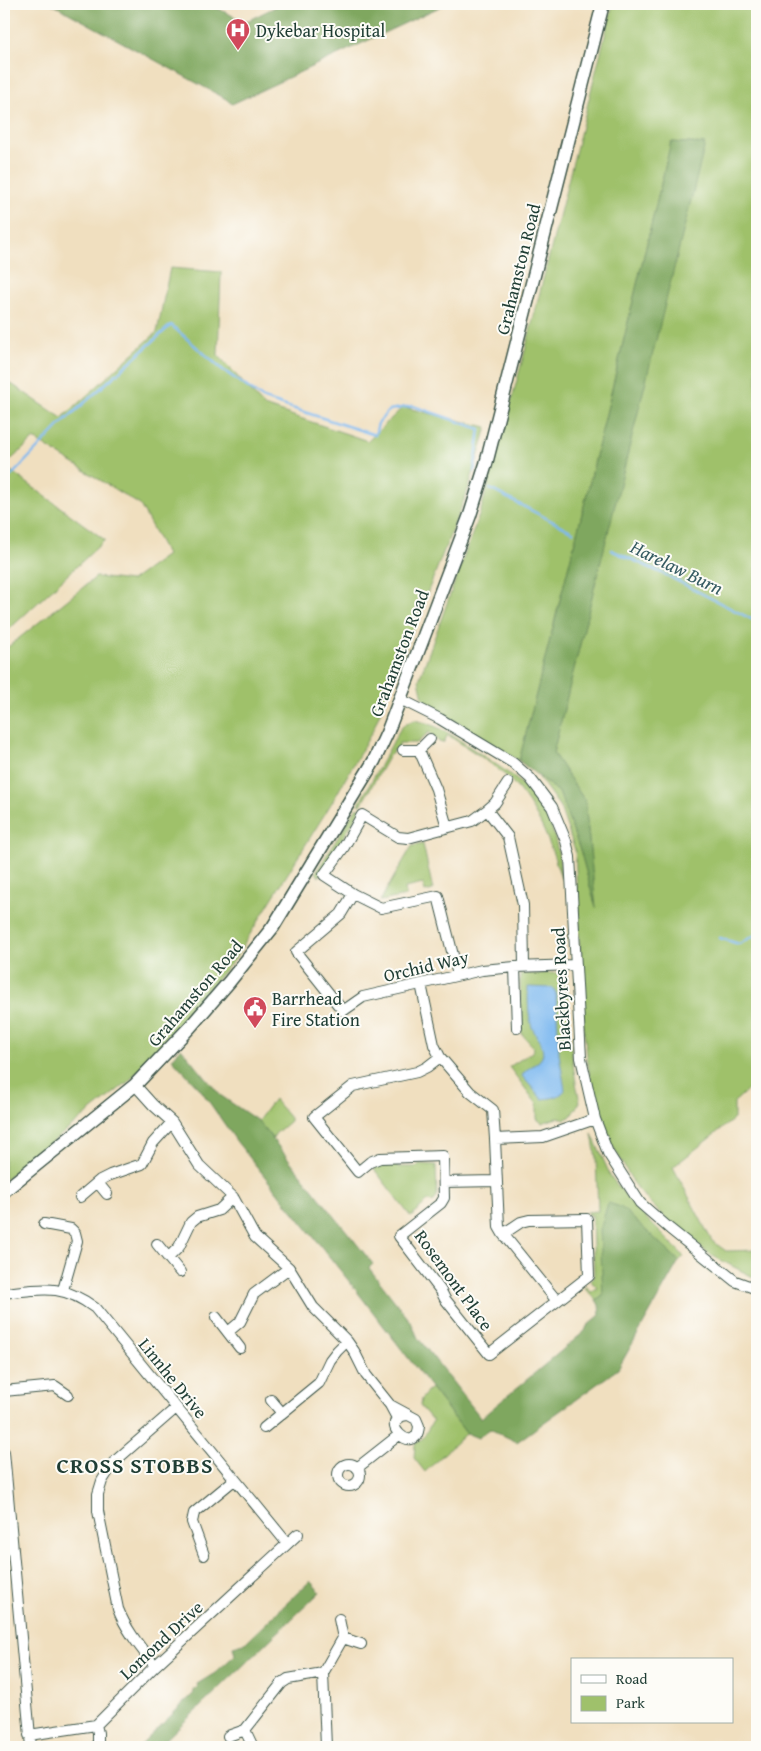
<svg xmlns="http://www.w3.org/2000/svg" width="761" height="1751" viewBox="0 0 761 1751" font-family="'Gentium Book Plus',serif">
	<rect width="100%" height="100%" fill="#fdfcf7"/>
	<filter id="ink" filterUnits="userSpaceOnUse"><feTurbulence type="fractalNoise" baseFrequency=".02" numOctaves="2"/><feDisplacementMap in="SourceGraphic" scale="10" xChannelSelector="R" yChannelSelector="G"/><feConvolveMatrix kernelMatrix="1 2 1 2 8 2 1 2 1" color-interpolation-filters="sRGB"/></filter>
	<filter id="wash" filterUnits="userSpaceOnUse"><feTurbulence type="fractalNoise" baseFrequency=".0096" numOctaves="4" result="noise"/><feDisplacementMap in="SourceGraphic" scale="20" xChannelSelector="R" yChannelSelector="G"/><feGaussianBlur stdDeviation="1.12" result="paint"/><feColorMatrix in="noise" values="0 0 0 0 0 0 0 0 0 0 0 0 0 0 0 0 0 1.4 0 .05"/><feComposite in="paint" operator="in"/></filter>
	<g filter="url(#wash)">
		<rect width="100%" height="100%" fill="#f0dfbf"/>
		<!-- green -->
		<path fill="#9fc16b" stroke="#5f7f50" d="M613 4H757V1082L734 1102V1119L673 1167 712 1241 726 1251 757 1250V1279L709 1254 667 1220 637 1189 611 1143 592 1095 584 1032 575 850 560 807 538 776 559 792 581 853 595 904 585 801 553 753 704 144 671 142 586 498 519 761 424 702 419 680 481 510 525 351Z
			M170 268 221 272 218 355 264 406 368 441 403 407 487 427 468 490 373 730 334 799 234 960 129 1081 4 1180V650L96 577 131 581 167 555 140 505 34 439 4 466V379L62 418 157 332Z
			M4 466 105 540 4 634Z
			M414 720C438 724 456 738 476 751 489 760 504 769 517 780 549 805 559 840 561 879 550 840 535 803 505 775 488 760 467 748 448 735L443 743 439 742 429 732 417 743H399V750H393L392 754H390L361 805 359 804 399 731 404 725Z
			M357 807 361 809 319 877 316 872Z
			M423 844 433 890 425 892 423 884 405 888 406 896 380 901 412 846Z
			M560 973H566L567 976C569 1018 570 1060 580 1102L570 1117 565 1119 557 1118 542 1123 537 1119V1104L509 1067 532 1052 534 1048 522 1034 521 1029 520 974Z
			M274 1099 290 1118V1121L275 1134 273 1139 258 1121Z
			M592 1134 611 1177 634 1206 684 1256 679 1261 652 1237 602 1265 603 1295 596 1300 585 1288 587 1287 591 1292 597 1288 590 1280 594 1277 592 1215H588L587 1212 598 1211 596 1158Z
			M419 1164 436 1165 437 1197 433 1202 428 1201 414 1213V1215L411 1217 374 1169 379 1165H396L398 1167H416Z
			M431 1388 466 1433 425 1472 414 1458 415 1444 422 1439 433 1421 420 1406 421 1399Z"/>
		<!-- forest -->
		<path fill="#7fa75f" stroke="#4f724a" d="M52 4H209L245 22 281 4H446L232 104 226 99Z
			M671 142 705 144 553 753 585 801 596 908 581 853 559 792 519 761 586 498Z
			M181 1048 220 1095 258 1121 373 1264 369 1268 411 1322 418 1338 481 1418 585 1331 587 1326 600 1315 599 1305 596 1300 603 1295 600 1230 608 1203 621 1207 679 1261 618 1369 517 1442 490 1429 478 1438 466 1433 352 1285 237 1142 200 1089 172 1059Z
			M310 1581 320 1592 158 1747H139L194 1693 193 1690 198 1688 197 1684 215 1673 235 1655 233 1647 244 1644Z"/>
		<!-- water -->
		<path fill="#7eb9f0" stroke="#4e7b92" d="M528 987 553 988 556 993 559 1054 565 1090C559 1098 551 1098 542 1099L522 1076C526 1067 538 1065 542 1057 546 1047 535 1035 532 1027 528 1015 528 999 528 987Z"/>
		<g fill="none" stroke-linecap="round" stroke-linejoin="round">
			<!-- stream -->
			<path stroke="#7eb9f0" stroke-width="2.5" d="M4 477 11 476 63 422 171 325 223 370 264 399 375 435 378 423 389 410 413 406 480 429 474 472
				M490 489 573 532
				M611 550 662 573 757 622
				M720 938 739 944 757 934"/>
		</g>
	</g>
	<g filter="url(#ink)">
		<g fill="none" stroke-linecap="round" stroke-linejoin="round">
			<!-- minor casing -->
			<g stroke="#3e5549" stroke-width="12">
				<path id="minor" d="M400 699 440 719 513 763 530 778 552 807 566 841 570 857 581 1058 595 1119 608 1153 640 1203 670 1229 735 1281 757 1289
					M403 750H419L430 739
					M419 750 436 789 447 827
					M487 810 495 803 508 783
					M353 894 381 908 438 896 458 975
					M524 966 523 905 508 837 487 810 472 821 408 838 398 837 362 815 344 847 324 875 353 894 341 914 296 952 343 1011 363 997 482 970 515 967 576 965
					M515 967 517 1028
					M421 984 434 1045 440 1057
					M135 1085 153 1105 172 1122 199 1165 233 1197 255 1237 289 1268 313 1307 347 1341 354 1351 366 1375 390 1405
					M495 1139 493 1110 470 1092 440 1057 427 1067 417 1072 353 1086 314 1117 358 1172 370 1162 380 1158 443 1156 444 1198 441 1203 399 1236 441 1291 445 1299 489 1354 557 1301 503 1234 499 1227 495 1139 543 1137 595 1119
					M444 1182 496 1181
					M98 1183 107 1194
					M80 1197 100 1180 110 1175 142 1164 153 1143 172 1122
					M44 1224 71 1229 75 1233 77 1241 63 1290
					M503 1234 521 1222 529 1220 587 1219 589 1276 557 1301
					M157 1244 180 1272
					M168 1258 179 1247 191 1222 197 1217 219 1210 233 1197
					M4 1293C42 1289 62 1283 95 1308L287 1543
					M216 1317 240 1348
					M228 1332 240 1322 254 1294 289 1268
					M4 1391 55 1386 68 1395
					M271 1400 282 1413
					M398 1420 390 1405 416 1419 419 1426C416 1460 374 1418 408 1415
					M264 1428 319 1383 330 1360 337 1351 347 1341
					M4 1452 31 1747
					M338 1475a11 11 0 1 1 22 0a11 11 0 1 1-22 0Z
					M357 1468 399 1435
					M204 1555 192 1522 194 1513 234 1480
					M339 1619 343 1638
					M155 1666C141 1648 126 1630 118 1609L98 1511V1494L102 1481 114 1462 176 1408
					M96 1725 98 1733V1747
					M29 1735 96 1725 155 1666 298 1534
					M228 1736 245 1730
					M253 1747 245 1730 282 1683 288 1679 323 1673
					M326 1747 323 1673 343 1638 361 1644"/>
			</g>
			<!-- major casing -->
			<g stroke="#3e5549" stroke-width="15">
				<path id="major" d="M4 1191 135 1085 190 1027 229 982 273 927 374 761 387 733 470 515 486 464 603 4"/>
			</g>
			<!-- minor -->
			<use href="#minor" stroke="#fff" stroke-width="10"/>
			<!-- major -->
			<use href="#major" stroke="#fff" stroke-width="12"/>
		</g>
	</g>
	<!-- icons -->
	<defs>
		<g id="hospital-pin" transform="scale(1.25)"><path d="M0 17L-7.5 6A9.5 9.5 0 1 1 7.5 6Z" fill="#d1495b" stroke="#fdfcf7"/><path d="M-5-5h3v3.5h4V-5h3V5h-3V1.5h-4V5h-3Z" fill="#fff"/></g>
		<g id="civic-pin" transform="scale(1.25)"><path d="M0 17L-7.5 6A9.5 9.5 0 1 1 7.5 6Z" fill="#d1495b" stroke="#fdfcf7"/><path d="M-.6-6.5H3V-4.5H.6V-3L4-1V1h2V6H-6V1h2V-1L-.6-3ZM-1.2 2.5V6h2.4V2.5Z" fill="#fff"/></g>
	</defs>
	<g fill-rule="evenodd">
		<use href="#hospital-pin" x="238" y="30"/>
		<use href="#civic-pin" x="255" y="1008"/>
	</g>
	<g text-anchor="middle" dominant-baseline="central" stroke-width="4" stroke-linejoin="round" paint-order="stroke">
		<!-- poi labels -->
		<g font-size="18" fill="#1f3d34" stroke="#fdfcf7" text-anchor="start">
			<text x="256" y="30">Dykebar Hospital</text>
			<text x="272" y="998">Barrhead<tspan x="272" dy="21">Fire Station</tspan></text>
		</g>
		<!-- street labels -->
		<g font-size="18" fill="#1f3d34" stroke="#fdfcf7">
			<text transform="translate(518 269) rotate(-76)">Grahamston Road</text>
			<text transform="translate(399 653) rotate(-69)">Grahamston Road</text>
			<text transform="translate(426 966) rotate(-13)">Orchid Way</text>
			<text transform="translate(561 989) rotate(-93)">Blackbyres Road</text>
			<text transform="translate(195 993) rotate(-49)">Grahamston Road</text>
			<text transform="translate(454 1280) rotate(54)">Rosemont Place</text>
			<text transform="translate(173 1378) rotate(51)">Linnhe Drive</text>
			<text transform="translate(161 1640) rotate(-43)">Lomond Drive</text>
		</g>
		<!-- water labels -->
		<g font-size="19" font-style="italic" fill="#375c63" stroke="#fdfcf7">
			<text transform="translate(677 567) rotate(26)">Harelaw Burn</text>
		</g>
		<!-- district labels -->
		<g font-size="22" font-weight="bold" letter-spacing="1" fill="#1f3d34" stroke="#fdfcf7">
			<text x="135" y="1465">CROSS STOBBS</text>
		</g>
	</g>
	<!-- margin -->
	<rect width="761" height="1751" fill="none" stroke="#fdfcf7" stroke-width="20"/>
	<!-- legend -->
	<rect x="571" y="1658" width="162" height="65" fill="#fdfcf7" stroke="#a4b0a9"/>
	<rect x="581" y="1675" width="25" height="8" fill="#ffffff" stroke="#a4b0a9"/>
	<text x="616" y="1684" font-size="15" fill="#1f3d34">Road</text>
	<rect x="581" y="1696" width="25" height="15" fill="#9fc16b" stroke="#a4b0a9"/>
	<text x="616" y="1708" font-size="15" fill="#1f3d34">Park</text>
</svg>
